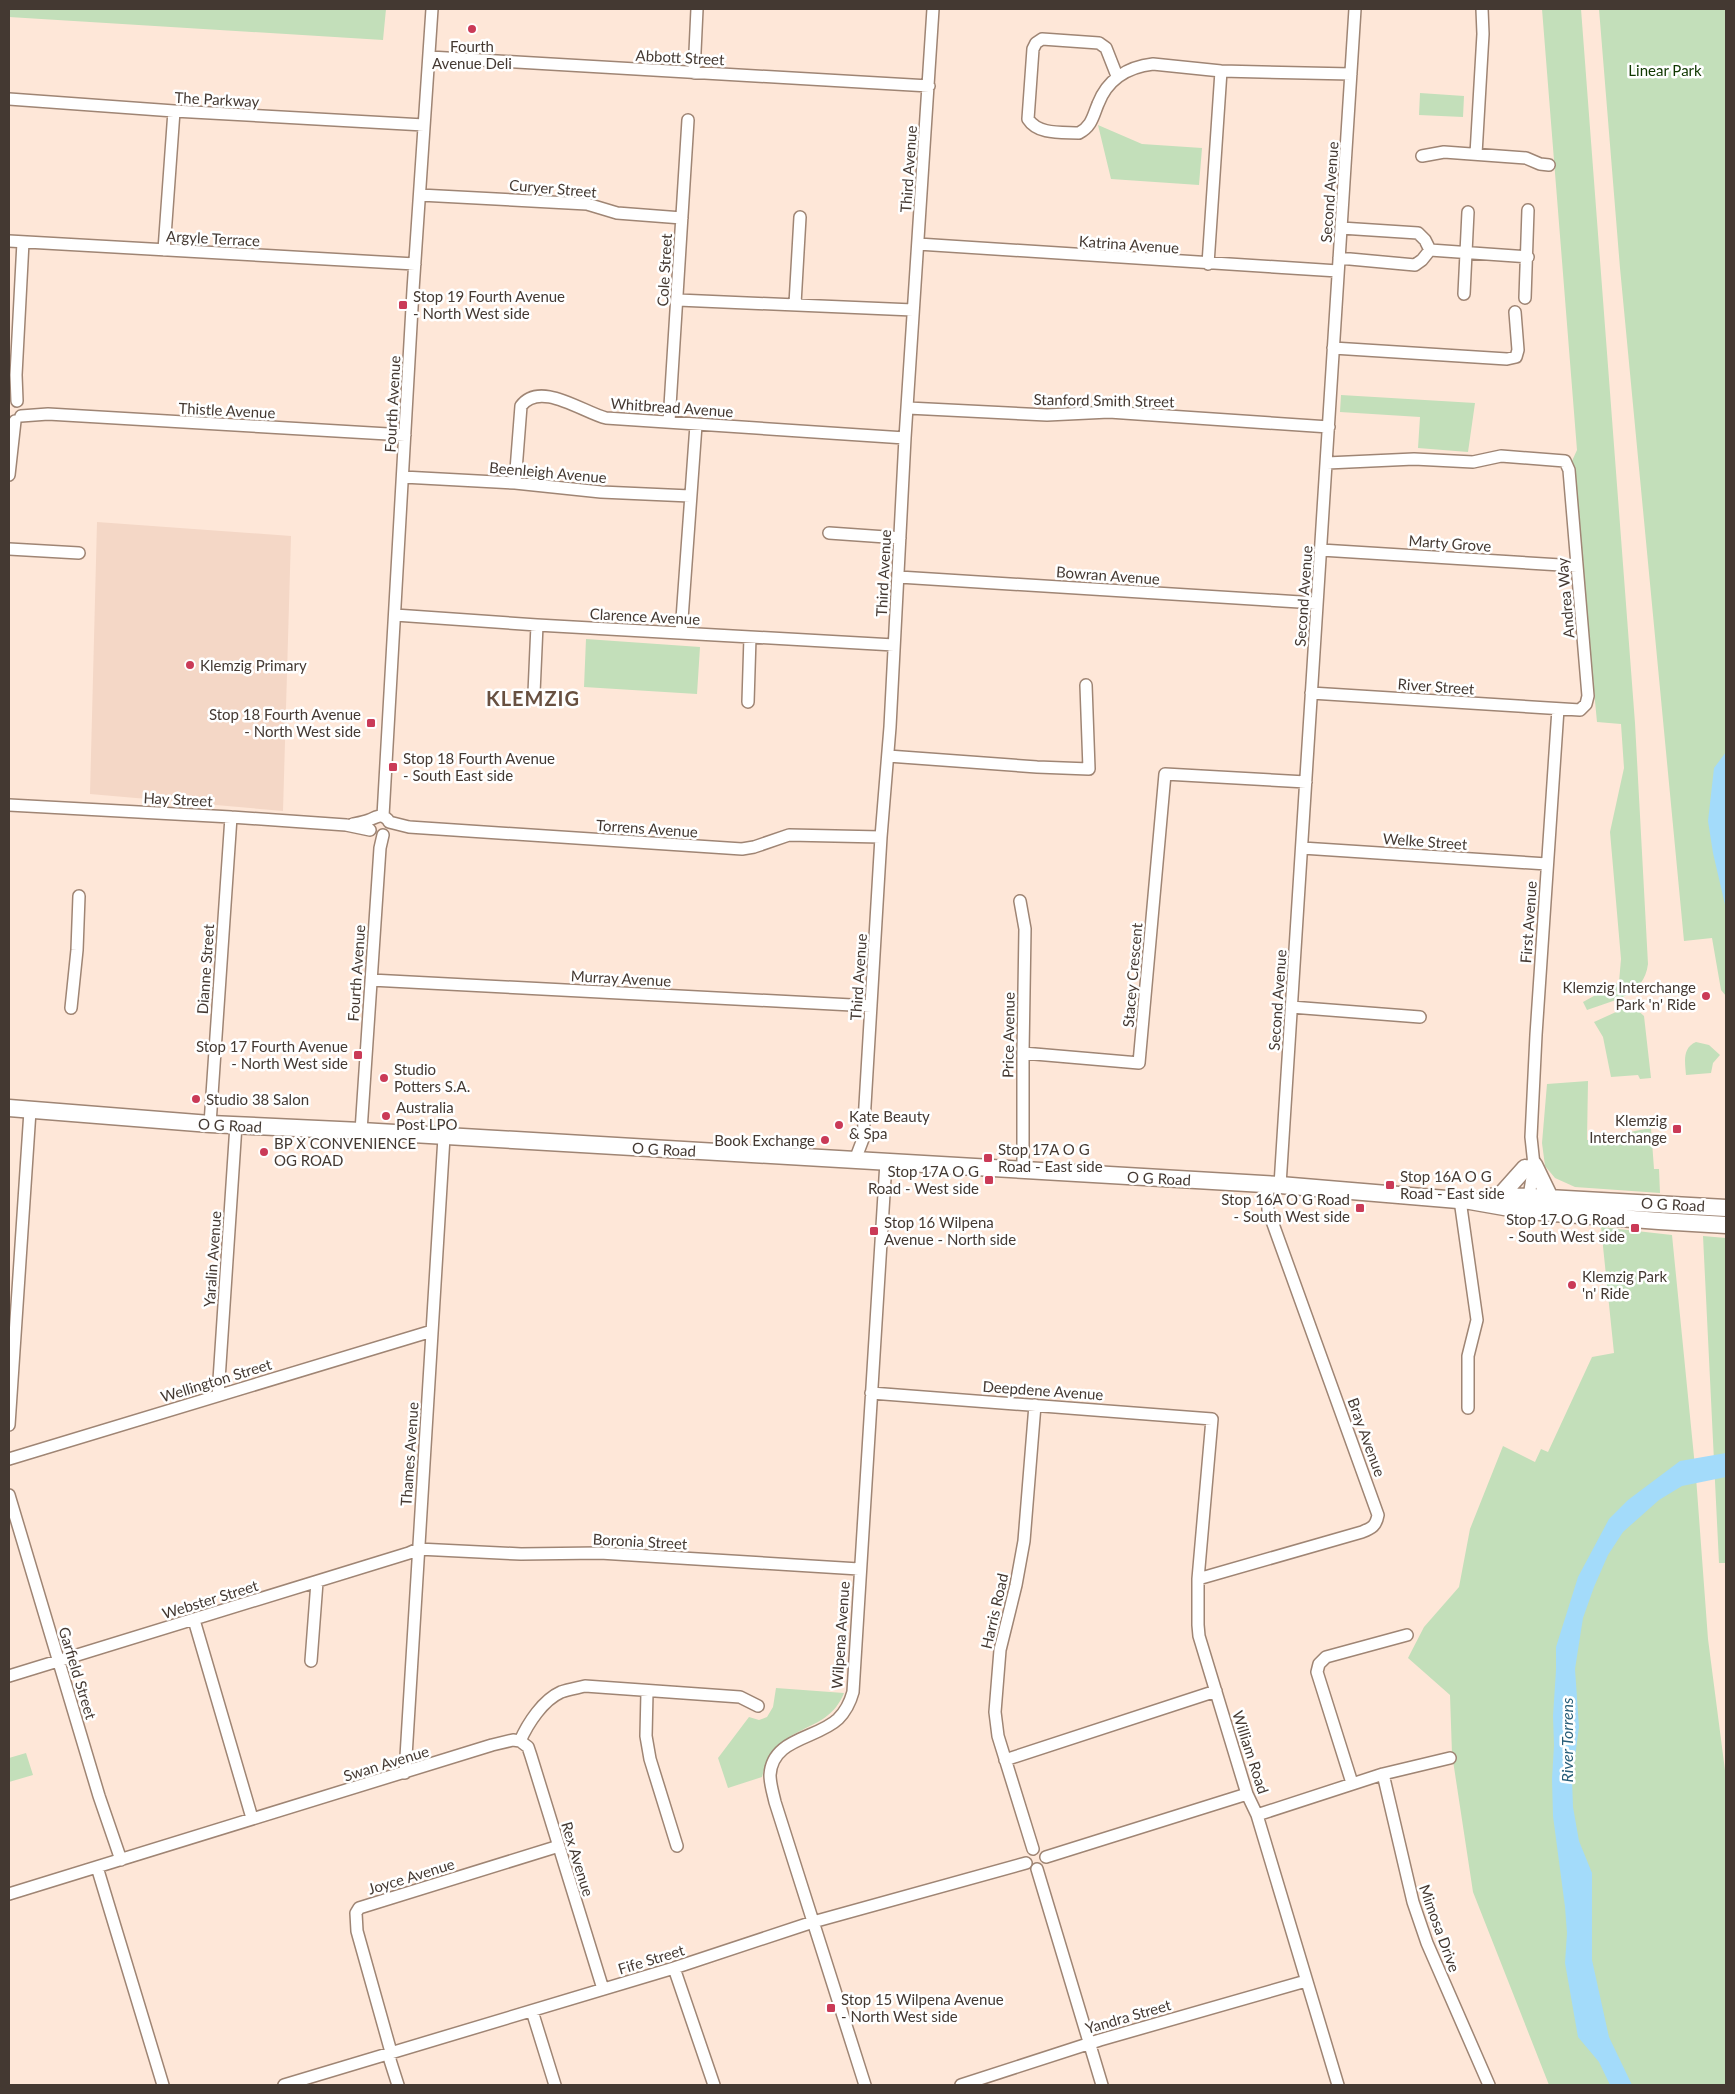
<svg xmlns="http://www.w3.org/2000/svg" width="1735" height="2094" viewBox="0 0 1735 2094" font-family="Lato,sans-serif">
	<rect width="100%" height="100%" fill="#fee7d8"/>
	<!-- built -->
	<path fill="#f4d7c6" d="M97 522 291 536 283 811 90 794Z"/>
	<!-- green -->
	<path fill="#c3dfba" d="M9 9H386L383 40 9 17Z
		M1542 9H1581L1635 723 1648 964C1644 996 1614 1000 1587 1010L1583 1002 1619 982 1621 959 1610 832 1624 768 1621 724 1597 722 1572 461 1577 450Z
		M1599 9H1726V996L1721 990 1712 938 1684 941 1620 268Z
		M1420 93 1464 96 1463 117 1419 115Z
		M1098 125 1142 144 1202 148 1199 185 1111 179Z
		M1341 395 1475 403 1468 452 1418 448 1420 417 1340 412Z
		M586 639 700 647 697 694 584 687Z
		M1627 1007H1634L1644 1016 1651 1078 1640 1079 1638 1075 1611 1077 1603 1037 1594 1022Z
		M1696 1042 1709 1045 1720 1055 1713 1063 1711 1073 1686 1075C1685 1062 1682 1048 1696 1042Z
		M1588 1081 1587 1140 1651 1128 1654 1169H1659L1660 1193 1575 1187 1555 1178 1545 1166 1542 1143 1547 1084Z
		M1601 1227 1672 1235 1696 1477 1708 1639 1726 1778V2085H1549L1473 1892 1452 1754 1450 1695 1408 1658 1424 1627 1459 1587 1470 1529 1503 1446 1535 1462 1541 1449 1548 1452 1592 1357 1614 1353Z
		M1703 1236 1726 1238V1563H1719Z
		M776 1688 844 1693C826 1738 777 1719 762 1777L728 1788 718 1758 749 1717 759 1720 767 1717 773 1707Z
		M26 1753 33 1775 9 1782V1758Z"/>
	<!-- water -->
	<path fill="#a3dbfa" d="M1726 752V909L1713 853 1708 821 1714 768Z
		M1726 1453V1477L1682 1486 1659 1500 1623 1532 1608 1555 1594 1587 1583 1618 1575 1669 1579 1727 1572 1779 1573 1807 1579 1841 1592 1873V1960L1609 2037 1632 2085H1610L1599 2062 1578 2037 1565 1963 1567 1933 1565 1907 1553 1816 1552 1779 1554 1745 1553 1716 1556 1670V1647L1578 1577 1609 1519 1628 1500 1680 1461Z"/>
	<g fill="none" stroke-linecap="round" stroke-linejoin="round">
		<!-- minor casing -->
		<g stroke="#9f8574" stroke-width="14">
			<path id="minor" d="M430 57 929 86
				M694 73 697 9
				M1117 76 1106 48 1099 43 1042 39 1036 43 1033 49 1028 119C1038 135 1062 132 1079 133 1092 126 1093 116 1098 104 1107 80 1127 67 1153 64L1221 71 1351 74
				M9 99 174 111 424 125
				M1476 154 1483 34 1482 9
				M1422 156 1444 152 1526 158 1540 164 1549 165
				M420 195 587 204 617 213 682 218
				M1341 228 1418 233 1425 240 1430 250
				M9 241 415 264
				M918 244 1338 271
				M164 250 174 111
				M1339 258 1415 265 1422 260 1430 250 1528 257
				M1208 264 1221 71
				M1464 294 1468 212
				M1525 298 1528 210
				M678 300 913 310
				M795 304 800 217
				M1333 348 1507 359 1516 357 1518 350 1515 312
				M17 401 16 375 23 242
				M908 408 1047 415 1109 412 1329 427
				M21 416 48 414 405 435
				M669 422 688 120
				M9 475 15 421
				M403 477 515 483 601 492 690 496
				M515 483 521 406C540 380 584 413 606 418L905 438
				M829 533 900 538
				M9 549 79 553
				M1321 550 1577 566
				M899 577 1316 603
				M395 615 537 625 894 645
				M681 633 696 425
				M534 693 537 625
				M1311 693 1580 710 1586 704 1588 696 1569 470 1565 461 1501 456 1473 462 1414 459 1327 463
				M748 702 750 637
				M888 756 1037 767 1089 769 1086 685
				M9 805 231 817 346 825 370 830
				M383 816 413 290 432 9
				M389 822 409 827 742 849 754 847 789 835 881 837
				M353 824C358 823 364 822 369 820 377 817 381 813 388 820
				M1302 848 1547 864
				M1020 901 1025 929 1023 1053V1170
				M371 980 871 1006
				M1291 1007 1420 1017
				M71 1008 77 950 79 896
				M1023 1053 1139 1063 1165 774 1306 782
				M210 1124 231 817
				M361 1131 380 848 383 835
				M855 1160 863 1139 881 837 890 727 905 438 933 9
				M1280 1185 1355 9
				M1460 1200 1477 1320 1468 1356V1408
				M1528 1203 1534 1165 1531 1137 1536 1035 1558 709
				M871 1393 1212 1419 1198 1579V1625L1199 1636 1247 1794 1257 1815 1338 2085
				M218 1395 236 1125
				M9 1425 30 1111
				M9 1459 432 1331
				M9 1495 99 1796 121 1860
				M1198 1579 1362 1532C1372 1528 1376 1526 1378 1515L1268 1210 1267 1184
				M194 1620 252 1818
				M311 1661 317 1582
				M9 1676 409 1553 418 1549 521 1554 600 1553 859 1569
				M647 1692 646 1736 650 1759 677 1846
				M520 1741 528 1747 531 1756 603 1989
				M1005 1760 1216 1691
				M405 1773 444 1137
				M1383 1774 1413 1902 1427 1943 1489 2085
				M1352 1783 1317 1672 1319 1664 1326 1657 1407 1635
				M1257 1815 1383 1774 1450 1758
				M1033 1849 998 1736 995 1712 1000 1650 1016 1585 1024 1541 1035 1405
				M1046 1857 1247 1794
				M97 1867 163 2085
				M1037 1869 1102 2085
				M9 1894 492 1745 513 1740 520 1741C528 1723 543 1700 561 1692 569 1689 577 1688 585 1686L740 1697 758 1706
				M674 1968 714 2085
				M532 2011 555 2085
				M284 2085 674 1968 813 1922 1026 1863
				M398 2085 390 2060 391 2052 357 1931 356 1913 359 1908 559 1846
				M865 2085 775 1802C773 1793 770 1784 770 1775 772 1738 817 1739 838 1719 846 1711 850 1703 853 1692L886 1162
				M961 2085 1100 2040 1306 1981"/>
		</g>
		<!-- secondary casing -->
		<g stroke="#9f8574" stroke-width="19">
			<path id="secondary" d="M9 1108 210 1124 361 1131 1280 1185 1470 1201 1527 1211 1659 1221 1726 1225
				M1534 1165 1550 1198
				M1500 1196 1525 1168
				M1489 1197 1500 1196 1530 1197 1726 1208"/>
		</g>
		<!-- minor -->
		<use href="#minor" stroke="#fff" stroke-width="11"/>
		<!-- secondary -->
		<use href="#secondary" stroke="#fff" stroke-width="16"/>
	</g>
	<!-- markers -->
	<g fill="#ca3a57" stroke="#fff" stroke-width="2">
		<circle cx="472" cy="29" r="5"/>
		<rect x="398" y="300" width="10" height="10" rx="2.5"/>
		<circle cx="190" cy="665" r="5"/>
		<rect x="366" y="718" width="10" height="10" rx="2.5"/>
		<rect x="388" y="762" width="10" height="10" rx="2.5"/>
		<circle cx="1706" cy="996" r="5"/>
		<rect x="353" y="1050" width="10" height="10" rx="2.5"/>
		<circle cx="384" cy="1078" r="5"/>
		<circle cx="196" cy="1099" r="5"/>
		<circle cx="386" cy="1116" r="5"/>
		<circle cx="839" cy="1125" r="5"/>
		<rect x="1672" y="1124" width="10" height="10" rx="2.5"/>
		<circle cx="825" cy="1140" r="5"/>
		<circle cx="264" cy="1152" r="5"/>
		<rect x="983" y="1153" width="10" height="10" rx="2.5"/>
		<rect x="984" y="1175" width="10" height="10" rx="2.5"/>
		<rect x="1385" y="1180" width="10" height="10" rx="2.5"/>
		<rect x="1355" y="1203" width="10" height="10" rx="2.5"/>
		<rect x="1630" y="1223" width="10" height="10" rx="2.5"/>
		<rect x="869" y="1226" width="10" height="10" rx="2.5"/>
		<circle cx="1572" cy="1285" r="5"/>
		<rect x="826" y="2003" width="10" height="10" rx="2.5"/>
	</g>
	<g text-anchor="middle" dominant-baseline="central" stroke-width="5" stroke-linejoin="round" paint-order="stroke">
		<!-- poi labels -->
		<g font-size="15" fill="#443932" stroke="#fff" text-anchor="start">
			<text x="472" y="46" text-anchor="middle">Fourth<tspan x="472" dy="17">Avenue Deli</tspan></text>
			<text x="413" y="296">Stop 19 Fourth Avenue<tspan x="413" dy="17">- North West side</tspan></text>
			<text x="200" y="665">Klemzig Primary</text>
			<text x="361" y="714" text-anchor="end">Stop 18 Fourth Avenue<tspan x="361" dy="17">- North West side</tspan></text>
			<text x="403" y="758">Stop 18 Fourth Avenue<tspan x="403" dy="17">- South East side</tspan></text>
			<text x="1696" y="987" text-anchor="end">Klemzig Interchange<tspan x="1696" dy="17">Park 'n' Ride</tspan></text>
			<text x="348" y="1046" text-anchor="end">Stop 17 Fourth Avenue<tspan x="348" dy="17">- North West side</tspan></text>
			<text x="394" y="1069">Studio<tspan x="394" dy="17">Potters S.A.</tspan></text>
			<text x="206" y="1099">Studio 38 Salon</text>
			<text x="396" y="1107">Australia<tspan x="396" dy="17">Post LPO</tspan></text>
			<text x="849" y="1116">Kate Beauty<tspan x="849" dy="17">&amp; Spa</tspan></text>
			<text x="1667" y="1120" text-anchor="end">Klemzig<tspan x="1667" dy="17">Interchange</tspan></text>
			<text x="815" y="1140" text-anchor="end">Book Exchange</text>
			<text x="274" y="1143">BP X CONVENIENCE<tspan x="274" dy="17">OG ROAD</tspan></text>
			<text x="998" y="1149">Stop 17A O G<tspan x="998" dy="17">Road - East side</tspan></text>
			<text x="979" y="1171" text-anchor="end">Stop 17A O G<tspan x="979" dy="17">Road - West side</tspan></text>
			<text x="1400" y="1176">Stop 16A O G<tspan x="1400" dy="17">Road - East side</tspan></text>
			<text x="1350" y="1199" text-anchor="end">Stop 16A O G Road<tspan x="1350" dy="17">- South West side</tspan></text>
			<text x="1625" y="1219" text-anchor="end">Stop 17 O G Road<tspan x="1625" dy="17">- South West side</tspan></text>
			<text x="884" y="1222">Stop 16 Wilpena<tspan x="884" dy="17">Avenue - North side</tspan></text>
			<text x="1582" y="1276">Klemzig Park<tspan x="1582" dy="17">'n' Ride</tspan></text>
			<text x="841" y="1999">Stop 15 Wilpena Avenue<tspan x="841" dy="17">- North West side</tspan></text>
		</g>
		<!-- street labels -->
		<g font-size="15" fill="#443932" stroke="#fff">
			<text transform="translate(680 57) rotate(3)">Abbott Street</text>
			<text transform="translate(217 99) rotate(3)">The Parkway</text>
			<text transform="translate(908 169) rotate(-86)">Third Avenue</text>
			<text transform="translate(553 188) rotate(5)">Curyer Street</text>
			<text transform="translate(1329 192) rotate(-86)">Second Avenue</text>
			<text transform="translate(213 238) rotate(3)">Argyle Terrace</text>
			<text transform="translate(1129 244) rotate(4)">Katrina Avenue</text>
			<text transform="translate(664 270) rotate(-87)">Cole Street</text>
			<text transform="translate(1104 400) rotate(1)">Stanford Smith Street</text>
			<text transform="translate(392 404) rotate(-87)">Fourth Avenue</text>
			<text transform="translate(672 407) rotate(4)">Whitbread Avenue</text>
			<text transform="translate(227 410) rotate(3)">Thistle Avenue</text>
			<text transform="translate(548 472) rotate(5)">Beenleigh Avenue</text>
			<text transform="translate(1450 543) rotate(4)">Marty Grove</text>
			<text transform="translate(883 573) rotate(-87)">Third Avenue</text>
			<text transform="translate(1108 575) rotate(4)">Bowran Avenue</text>
			<text transform="translate(1303 596) rotate(-86)">Second Avenue</text>
			<text transform="translate(1565 598) rotate(-95)">Andrea Way</text>
			<text transform="translate(645 616) rotate(3)">Clarence Avenue</text>
			<text transform="translate(1436 686) rotate(4)">River Street</text>
			<text transform="translate(178 799) rotate(3)">Hay Street</text>
			<text transform="translate(647 828) rotate(4)">Torrens Avenue</text>
			<text transform="translate(1425 841) rotate(4)">Welke Street</text>
			<text transform="translate(1528 922) rotate(-86)">First Avenue</text>
			<text transform="translate(205 969) rotate(-86)">Dianne Street</text>
			<text transform="translate(356 973) rotate(-86)">Fourth Avenue</text>
			<text transform="translate(1132 975) rotate(-85)">Stacey Crescent</text>
			<text transform="translate(858 977) rotate(-86)">Third Avenue</text>
			<text transform="translate(621 978) rotate(3)">Murray Avenue</text>
			<text transform="translate(1277 1000) rotate(-86)">Second Avenue</text>
			<text transform="translate(1008 1035) rotate(-89)">Price Avenue</text>
			<text transform="translate(230 1125) rotate(3)">O G Road</text>
			<text transform="translate(664 1149) rotate(3)">O G Road</text>
			<text transform="translate(1159 1178) rotate(3)">O G Road</text>
			<text transform="translate(1673 1204) rotate(3)">O G Road</text>
			<text transform="translate(212 1259) rotate(-86)">Yaralin Avenue</text>
			<text transform="translate(216 1380) rotate(-17)">Wellington Street</text>
			<text transform="translate(1043 1390) rotate(4)">Deepdene Avenue</text>
			<text transform="translate(1367 1437) rotate(70)">Bray Avenue</text>
			<text transform="translate(409 1454) rotate(-86)">Thames Avenue</text>
			<text transform="translate(640 1541) rotate(3)">Boronia Street</text>
			<text transform="translate(210 1599) rotate(-17)">Webster Street</text>
			<text transform="translate(994 1611) rotate(-77)">Harris Road</text>
			<text transform="translate(840 1635) rotate(-86)">Wilpena Avenue</text>
			<text transform="translate(78 1673) rotate(73)">Garfield Street</text>
			<text transform="translate(1251 1752) rotate(72)">William Road</text>
			<text transform="translate(386 1763) rotate(-17)">Swan Avenue</text>
			<text transform="translate(578 1859) rotate(73)">Rex Avenue</text>
			<text transform="translate(411 1876) rotate(-17)">Joyce Avenue</text>
			<text transform="translate(1440 1928) rotate(70)">Mimosa Drive</text>
			<text transform="translate(651 1959) rotate(-17)">Fife Street</text>
			<text transform="translate(1128 2016) rotate(-16)">Yandra Street</text>
		</g>
		<!-- park labels -->
		<g font-size="15" fill="#103800" stroke="#fff">
			<text x="1665" y="70">Linear Park</text>
		</g>
		<!-- water labels -->
		<g font-size="16" font-style="italic" fill="#275d78" stroke="#fff">
			<text transform="translate(1566 1740) rotate(-90)">River Torrens</text>
		</g>
		<!-- district labels -->
		<g font-size="20" font-weight="bold" letter-spacing="1" fill="#685040" stroke="#fff">
			<text x="533" y="698">KLEMZIG</text>
		</g>
	</g>
	<!-- border -->
	<rect width="1735" height="2094" fill="none" stroke="#443932" stroke-width="20"/>
</svg>
